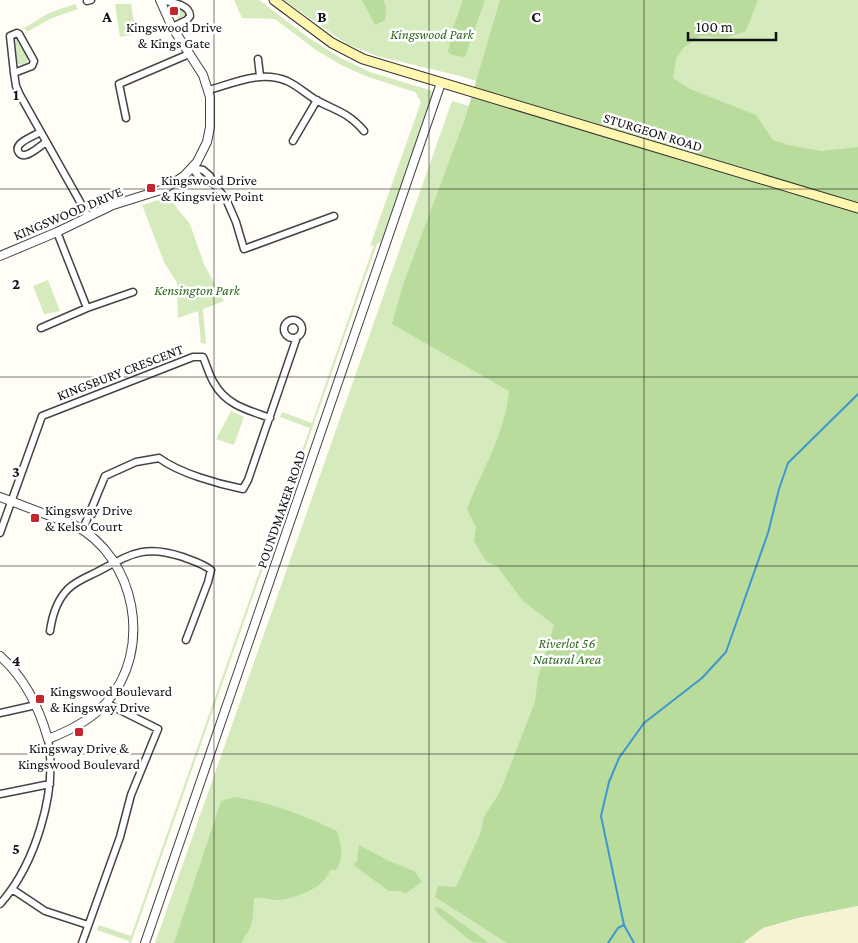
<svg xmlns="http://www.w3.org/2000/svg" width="858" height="943" viewBox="0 0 858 943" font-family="'Crimson Pro',serif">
	<rect width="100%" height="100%" fill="#fffdf5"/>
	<!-- farmland -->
	<path fill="#f6f3d4" d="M858 906V943H743L763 928 796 919Z"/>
	<!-- green -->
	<path fill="#d5ebbd" d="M234 0H259L309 38 339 57 370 72 436 92 384 241 377 244 131 943H129V941L97 930 99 925 131 936 310 428 280 417 282 412 312 423 374 245 370 246 421 102 415 92 368 77 341 65 316 50 275 19 242 18Z
		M284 0H858V169L772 170 460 76 377 56 347 44Z
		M75 4 78 9 52 18 27 32 24 28 49 13Z
		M115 4H131L136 34 120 37Z
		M175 7 186 11V15L180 20 177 18 174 8Z
		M17 36 28 58 26 64 23 65 18 64 17 62 15 37Z
		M452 101 858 223 674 943H155Z
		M168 197 190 224 204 264 224 301 203 309 206 344 201 343 198 311 178 318 177 283 164 262 142 205Z
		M48 280 60 311 46 314H44L33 286Z
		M231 411 244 417 234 445 216 439Z"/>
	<!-- forest -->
	<path fill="#b9dc9c" d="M362 0H383L386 7 385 20 375 25Z
		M463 0H485L465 57 452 55 448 52 454 25Z
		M500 0H758L746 31 726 38 700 36 683 48 676 59 673 78 690 89 756 115 773 140 788 145 822 151 858 147V906L798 918 763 928 743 943H507L435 897 438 886 456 887 480 834 484 817 500 792 535 702 538 678 554 625 523 601 497 566 486 561 474 541 476 527 467 509C482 470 505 434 509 391L392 324 403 285 465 119Z
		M235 797C270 802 305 816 337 831 341 844 345 857 336 870H330C325 888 295 899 277 900 269 900 262 897 254 898 253 908 254 919 250 928 248 934 243 937 242 943H174L221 801Z
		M359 845 389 861 414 871 422 882 405 894 401 891H389L353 865 357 861Z
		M439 907 489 943 472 942 440 916 434 908Z"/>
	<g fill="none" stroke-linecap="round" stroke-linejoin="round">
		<!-- stream -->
		<path stroke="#3f96cf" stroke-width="2" d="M608 943 618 928 624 925
			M634 943 624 925 601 816 609 782 619 758 644 723 702 678 726 652 768 533 779 489 788 463 858 394"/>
		<!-- minor casing -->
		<g stroke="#444" stroke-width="9">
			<path id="minor" d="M160 0C170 2 190 4 190 16L187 20 172 27
				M87 1 91 0
				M258 59 260 76
				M14 73 10 36 17 33 19 34 34 61 32 66 14 73 16 86 20 95 88 216
				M209 90C234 83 261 70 287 81 298 86 306 94 316 100 336 111 348 112 364 131
				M126 118 119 84 189 54
				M40 132C34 136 25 139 20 144 15 149 19 156 25 155 32 154 40 146 46 142
				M293 141 317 100
				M192 168 203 170 210 176 213 183 226 199 236 222 244 249 334 216
				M192 168C198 176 202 182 213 183
				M57 232 87 308
				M284 329a9 9 0 1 1 18 0a9 9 0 1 1-18 0Z
				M41 328 87 308 133 292
				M83 529 105 476 136 462 159 458C179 473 218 484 243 489L248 480 297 337
				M0 533 42 416 193 357H203C207 366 209 375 214 383 226 405 248 410 270 418
				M50 631C52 617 57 600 68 589 76 581 87 577 97 572 131 554 144 544 183 557 193 561 202 563 211 570L208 582 186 640
				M0 713 36 705
				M0 794 50 784
				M12 889 45 911 88 925
				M0 904C35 865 58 791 48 739
				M82 943 120 837 131 795 158 729 106 703"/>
		</g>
		<!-- tertiary casing -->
		<g stroke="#444" stroke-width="10">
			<path id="tertiary" d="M0 256 57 232 113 205 164 189 184 176 197 162 207 142 210 127V97L203 75 172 27 160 0
				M0 497 74 525C136 557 154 650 106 703 91 720 69 731 48 739 39 707 25 678 0 656
				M145 943 441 83"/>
		</g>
		<!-- secondary casing -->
		<g stroke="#333" stroke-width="11">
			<path id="secondary" d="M274 0 332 43 363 59 858 208"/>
		</g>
		<!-- minor -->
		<use href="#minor" stroke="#fff" stroke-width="6"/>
		<!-- tertiary -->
		<use href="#tertiary" stroke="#fff" stroke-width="8"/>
		<!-- secondary -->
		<use href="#secondary" stroke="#fff6b0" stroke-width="9"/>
	</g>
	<!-- grid -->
	<path fill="none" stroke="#111" stroke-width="1" stroke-opacity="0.55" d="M214 0V943M429 0V943M644 0V943M0 189H858M0 377H858M0 566H858M0 754H858"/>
	<!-- markers -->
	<g fill="#c4262e" stroke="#fff" stroke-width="2">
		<rect x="169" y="6" width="10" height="10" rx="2.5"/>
		<rect x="146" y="183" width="10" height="10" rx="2.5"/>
		<rect x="30" y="513" width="10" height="10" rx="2.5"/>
		<rect x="35" y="694" width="10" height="10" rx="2.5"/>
		<rect x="74" y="727" width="10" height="10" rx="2.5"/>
	</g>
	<g text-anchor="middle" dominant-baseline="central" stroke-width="5" stroke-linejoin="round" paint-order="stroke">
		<!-- poi labels -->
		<g font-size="14" fill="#111" stroke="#fff" text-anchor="start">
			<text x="174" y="27" text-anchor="middle">Kingswood Drive<tspan x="174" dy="16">&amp; Kings Gate</tspan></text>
			<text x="161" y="180">Kingswood Drive<tspan x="161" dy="16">&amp; Kingsview Point</tspan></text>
			<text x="45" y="510">Kingsway Drive<tspan x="45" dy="16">&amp; Kelso Court</tspan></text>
			<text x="50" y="691">Kingswood Boulevard<tspan x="50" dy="16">&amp; Kingsway Drive</tspan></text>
			<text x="79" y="748" text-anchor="middle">Kingsway Drive &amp;<tspan x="79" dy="16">Kingswood Boulevard</tspan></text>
		</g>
		<!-- park labels -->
		<g font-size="14" font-style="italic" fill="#2f6b1f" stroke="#fff">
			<text x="432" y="34">Kingswood Park</text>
			<text x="197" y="290">Kensington Park</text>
			<text x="567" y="643">Riverlot 56<tspan x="567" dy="16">Natural Area</tspan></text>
		</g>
		<!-- street labels -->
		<g font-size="14" fill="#111" stroke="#fff">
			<text transform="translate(653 132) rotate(17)">STURGEON ROAD</text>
			<text transform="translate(68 213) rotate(-23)">KINGSWOOD DRIVE</text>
			<text transform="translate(120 372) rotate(-21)">KINGSBURY CRESCENT</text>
			<text transform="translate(281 509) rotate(-71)">POUNDMAKER ROAD</text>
		</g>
	</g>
	<g font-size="16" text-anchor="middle" font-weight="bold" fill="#111" stroke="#fff" stroke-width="5" stroke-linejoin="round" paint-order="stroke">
		<text x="107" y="22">A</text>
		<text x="322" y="22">B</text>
		<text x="536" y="22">C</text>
		<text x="16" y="100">1</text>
		<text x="16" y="289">2</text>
		<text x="16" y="477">3</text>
		<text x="16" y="666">4</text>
		<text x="16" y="854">5</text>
	</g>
	<!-- scale -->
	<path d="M688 32v8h88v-8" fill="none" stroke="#111111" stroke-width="2.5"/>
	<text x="696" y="32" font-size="15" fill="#111111" stroke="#ffffff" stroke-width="4" paint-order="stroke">100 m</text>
</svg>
